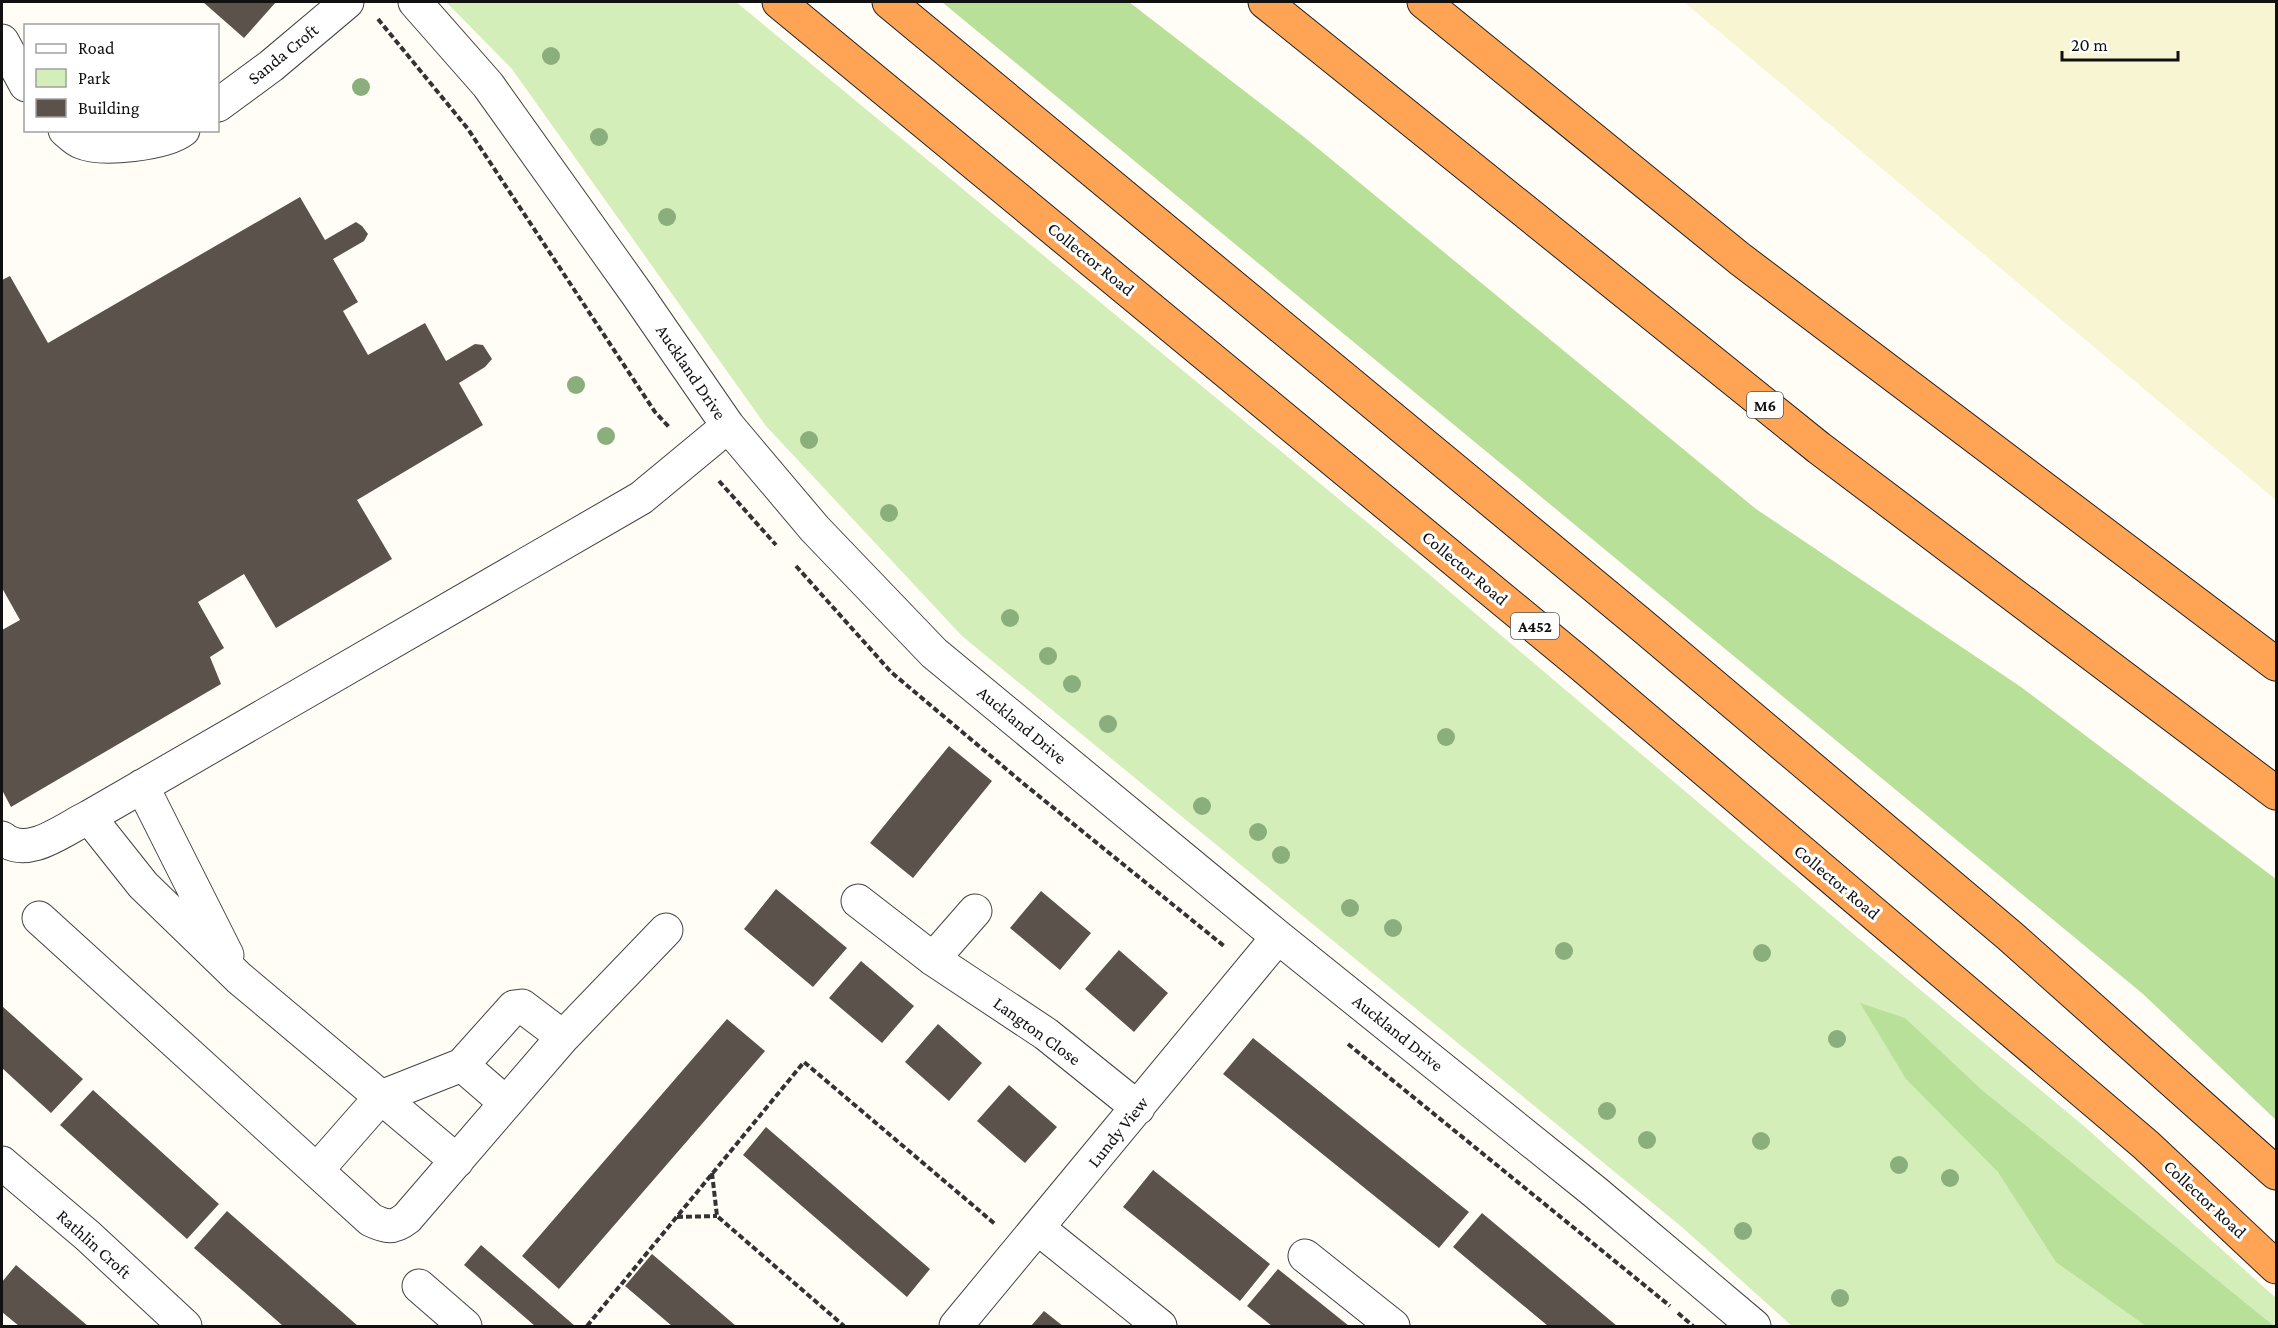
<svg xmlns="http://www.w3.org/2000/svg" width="2278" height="1328" viewBox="0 0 2278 1328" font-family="'Crimson Pro',serif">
	<rect width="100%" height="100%" fill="#fffdf5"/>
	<!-- farmland -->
	<path fill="#f8f5d2" d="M1684 2H2276V500Z"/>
	<!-- green -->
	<path fill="#d4eeba" d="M446 2H736L1391 542 1857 937 2085 1127 2276 1298V1326H1792L1683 1228 962 636 766 426 512 69Z"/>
	<!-- forest -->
	<path fill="#b8e098" d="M942 2H1129L1304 137 1756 509 2021 687 2276 879V1120L2143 994Z
		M1860 1003 1905 1018 1983 1091 2274 1326H2146L2056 1262 1998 1172 1906 1079Z"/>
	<!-- building -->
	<path fill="#5b524c" d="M203 2H276L244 38Z
		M300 197 325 240 356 222 362 226 368 234 364 241 333 259 358 302 343 311 368 355 425 323 446 361 475 344 483 345 492 359 485 367 459 383 483 425 357 500 392 559 276 628 244 574 198 602 224 648 210 657 221 684 11 807 2 790V630L20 620 2 588V280L10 276 48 343Z
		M949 746 992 781 913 878 870 843Z
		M776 889 847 948 813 987 744 929Z
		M1041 891 1091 933 1060 970 1010 928Z
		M1119 950 1168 993 1134 1032 1085 989Z
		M861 961 914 1006 882 1043 829 998Z
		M2 1006 83 1079 51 1113 2 1068Z
		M727 1019 765 1051 559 1289 522 1256Z
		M938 1024 982 1063 949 1101 905 1062Z
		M1253 1038 1469 1212 1439 1248 1223 1074Z
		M1009 1085 1057 1127 1025 1163 977 1121Z
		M93 1090 219 1204 187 1239 60 1125Z
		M766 1127 930 1269 907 1297 743 1155Z
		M1153 1170 1270 1264 1240 1301 1123 1207Z
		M227 1211 358 1326H283L194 1248Z
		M1482 1213 1555 1274 1617 1326H1548L1478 1268 1453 1247Z
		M481 1245 575 1326H535L464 1265Z
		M652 1254 736 1326H672L625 1286Z
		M16 1265 88 1326H19L2 1312V1282Z
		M1278 1269 1349 1326H1272L1247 1306Z
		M1044 1311 1063 1326H1031Z"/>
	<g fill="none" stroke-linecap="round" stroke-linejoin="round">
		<!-- minor casing -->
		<g stroke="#444" stroke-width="35">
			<path id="minor" d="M415 2 488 85 637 294 728 426 815 529 934 653 1278 937 1595 1192 1754 1326
				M2 41 26 85
				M218 105 271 66 347 2
				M65 130C70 134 75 140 81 142 102 151 165 144 183 130
				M142 786 227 955
				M89 817 143 885 239 978 457 1161
				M2 838C27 860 64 829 89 817L641 498 728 426
				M858 901 933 959 1046 1034 1138 1108
				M39 918 371 1220C386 1227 393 1229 407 1218L563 1037 666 930
				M933 959 975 911
				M462 1065 506 1103
				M2 1163 88 1236 185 1326
				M317 1170 381 1097 462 1065 514 1007 522 1006 563 1037
				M1039 1229 1160 1326
				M1305 1256 1393 1326
				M419 1286 465 1326
				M956 1326 1278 937"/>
		</g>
		<!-- highway casing -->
		<g stroke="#222" stroke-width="35">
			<path id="highway" d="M779 2 1583 666 2146 1145 2276 1267
				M889 2 1638 622 2010 936 2276 1173
				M1265 2 1819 448 2276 793
				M1424 2 1740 259 2276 664"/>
		</g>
		<!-- path -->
		<path stroke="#333" stroke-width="4" stroke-dasharray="6 3" stroke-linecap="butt" d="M378 19 468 129 655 412 669 427
			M719 481 776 545
			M796 566 891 672 1024 784 1224 946
			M1348 1044 1670 1306
			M712 1173 717 1216 844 1326
			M677 1217 717 1216
			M1678 1313 1693 1326
			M587 1326 804 1062 995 1224"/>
		<!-- minor -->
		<use href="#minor" stroke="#fff" stroke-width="33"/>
		<!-- highway -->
		<use href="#highway" stroke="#fea454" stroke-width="33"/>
	</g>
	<!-- trees -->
	<g fill="#8aaf7d">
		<circle cx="551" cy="56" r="9"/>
		<circle cx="361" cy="87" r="9"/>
		<circle cx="599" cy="137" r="9"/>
		<circle cx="667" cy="217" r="9"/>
		<circle cx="576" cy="385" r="9"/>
		<circle cx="606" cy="436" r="9"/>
		<circle cx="809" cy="440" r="9"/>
		<circle cx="889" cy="513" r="9"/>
		<circle cx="1010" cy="618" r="9"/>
		<circle cx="1048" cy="656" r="9"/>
		<circle cx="1072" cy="684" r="9"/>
		<circle cx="1108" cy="724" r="9"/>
		<circle cx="1446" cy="737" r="9"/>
		<circle cx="1202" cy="806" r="9"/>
		<circle cx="1258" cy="832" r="9"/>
		<circle cx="1281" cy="855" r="9"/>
		<circle cx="1350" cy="908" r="9"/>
		<circle cx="1393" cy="928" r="9"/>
		<circle cx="1564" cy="951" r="9"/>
		<circle cx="1762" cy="953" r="9"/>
		<circle cx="1837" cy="1039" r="9"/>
		<circle cx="1607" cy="1111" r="9"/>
		<circle cx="1647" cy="1140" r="9"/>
		<circle cx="1761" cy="1141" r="9"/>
		<circle cx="1899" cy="1165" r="9"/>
		<circle cx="1950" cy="1178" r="9"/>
		<circle cx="1743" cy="1231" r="9"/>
		<circle cx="1840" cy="1298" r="9"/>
	</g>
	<g text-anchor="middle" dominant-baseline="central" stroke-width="6" stroke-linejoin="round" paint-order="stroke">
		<!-- shield labels -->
		<g fill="#fff" stroke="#585858" stroke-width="1.5">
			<rect x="1747" y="392" width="36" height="26" rx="4.5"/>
			<rect x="1511" y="613" width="48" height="26" rx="4.5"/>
		</g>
		<g font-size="16" font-weight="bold" fill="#111">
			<text x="1765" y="405">M6</text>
			<text x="1535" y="626">A452</text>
		</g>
		<!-- street labels -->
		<g font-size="18" fill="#111" stroke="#fff">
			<text transform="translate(283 54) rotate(-39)">Sanda Croft</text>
			<text transform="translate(1091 259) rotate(39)">Collector Road</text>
			<text transform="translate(691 372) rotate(56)">Auckland Drive</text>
			<text transform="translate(1465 568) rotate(40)">Collector Road</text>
			<text transform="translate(1022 725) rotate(40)">Auckland Drive</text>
			<text transform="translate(1837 882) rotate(40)">Collector Road</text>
			<text transform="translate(1037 1031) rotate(36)">Langton Close</text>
			<text transform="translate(1398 1033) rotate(39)">Auckland Drive</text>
			<text transform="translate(1118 1132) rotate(-51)">Lundy View</text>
			<text transform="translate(2205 1199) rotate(43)">Collector Road</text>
			<text transform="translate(94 1244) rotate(42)">Rathlin Croft</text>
		</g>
	</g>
	<!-- border -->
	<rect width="2278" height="1328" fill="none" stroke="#111111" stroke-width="6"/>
	<!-- legend -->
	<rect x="24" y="24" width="195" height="108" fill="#ffffff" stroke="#a0a0a0" stroke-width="1.5"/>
	<rect x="36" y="44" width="30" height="9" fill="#ffffff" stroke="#a0a0a0" stroke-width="1.5"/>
	<text x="78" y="54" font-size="18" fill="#111111">Road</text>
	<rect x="36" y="69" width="30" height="18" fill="#d4eeba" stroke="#a0a0a0" stroke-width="1.5"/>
	<text x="78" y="84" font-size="18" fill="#111111">Park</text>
	<rect x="36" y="99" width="30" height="18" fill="#5b524c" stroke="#a0a0a0" stroke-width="1.5"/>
	<text x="78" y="114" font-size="18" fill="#111111">Building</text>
	<!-- scale -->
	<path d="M2062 51v9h116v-9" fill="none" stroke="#111111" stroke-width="3"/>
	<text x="2071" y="51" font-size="18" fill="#111111" stroke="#ffffff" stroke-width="4.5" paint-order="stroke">20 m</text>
</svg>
